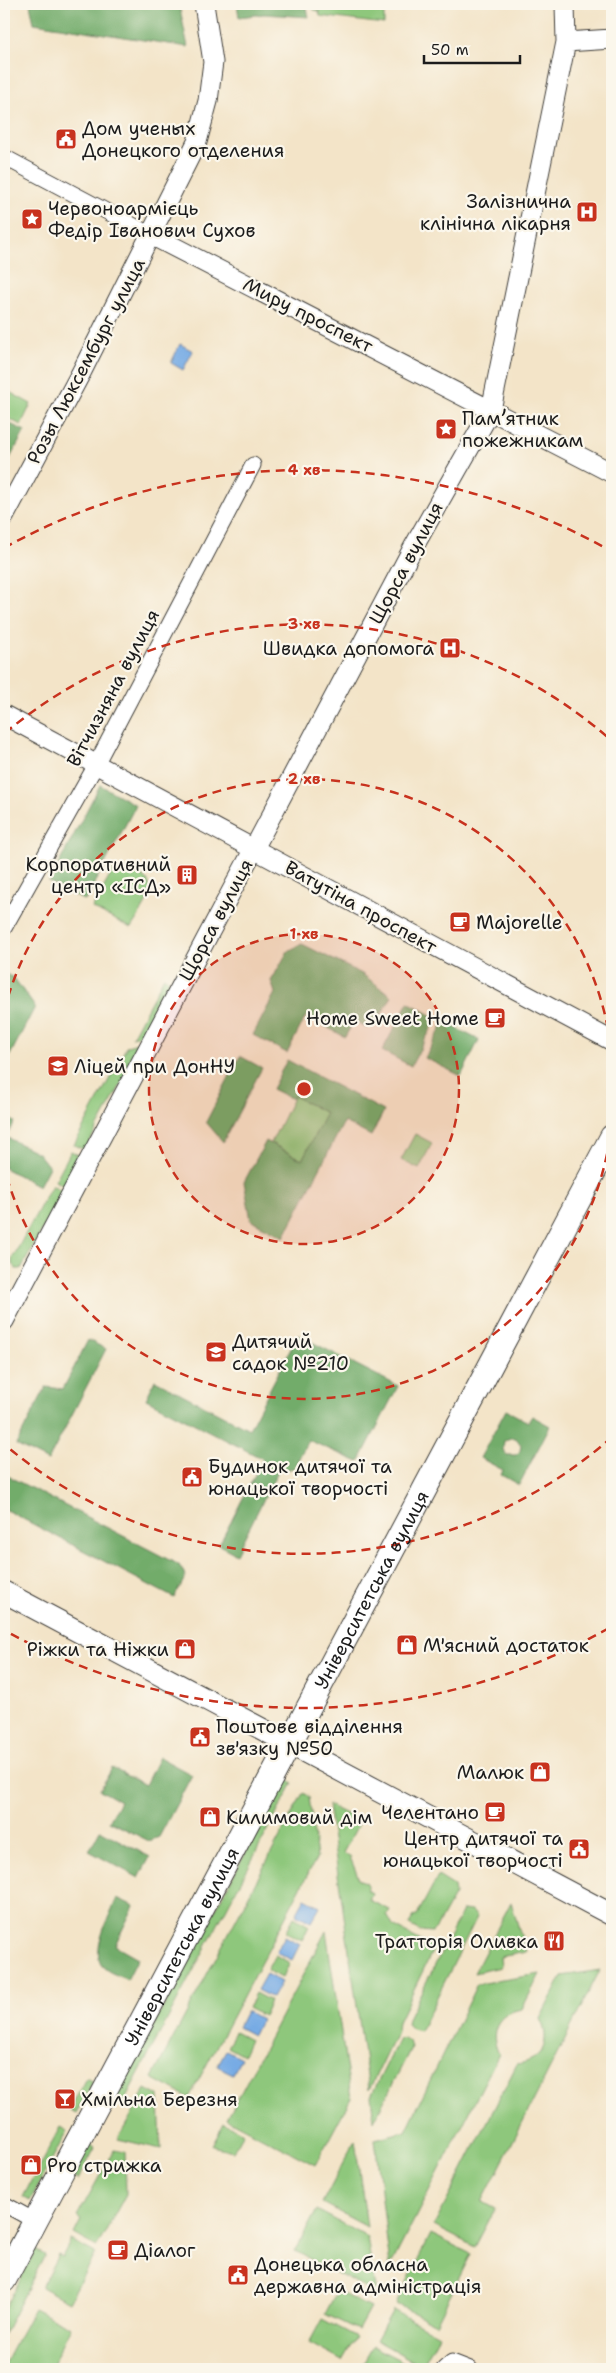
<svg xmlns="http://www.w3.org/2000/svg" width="616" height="2373" viewBox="0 0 616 2373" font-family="'Shantell Sans',sans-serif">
	<rect width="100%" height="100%" fill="#fbf7ec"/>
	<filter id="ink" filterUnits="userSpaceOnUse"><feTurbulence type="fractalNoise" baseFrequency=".02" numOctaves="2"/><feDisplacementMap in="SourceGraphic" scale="10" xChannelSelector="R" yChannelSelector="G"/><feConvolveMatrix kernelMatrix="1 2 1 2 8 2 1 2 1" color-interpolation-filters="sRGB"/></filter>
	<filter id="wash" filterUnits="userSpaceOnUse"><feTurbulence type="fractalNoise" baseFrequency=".0096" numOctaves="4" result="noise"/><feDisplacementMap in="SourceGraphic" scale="20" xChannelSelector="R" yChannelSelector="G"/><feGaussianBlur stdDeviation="1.12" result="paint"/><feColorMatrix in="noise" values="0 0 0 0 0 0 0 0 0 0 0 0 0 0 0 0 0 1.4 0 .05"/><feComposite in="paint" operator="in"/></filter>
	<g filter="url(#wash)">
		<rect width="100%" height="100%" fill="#f3e4c8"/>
		<!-- green -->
		<path fill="#8ec77b" stroke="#55724c" d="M313 4H384V24L320 16 319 11 314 10Z
			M4 389 31 404 21 425 4 416Z
			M124 868C130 871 139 874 145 878 159 890 138 916 131 928L92 908 114 869Z
			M164 977 175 983 149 1033 132 1037Z
			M145 1041 85 1150 74 1145 127 1046Z
			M294 1096 327 1113 302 1160 271 1143Z
			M415 1134 432 1143 419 1169 401 1160Z
			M71 1151 82 1157 66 1187 55 1181Z
			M52 1185 63 1191 21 1269H16L12 1264V1259Z
			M285 1779 293 1783 124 2101 116 2096Z
			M303 1793 309 1797 317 1857 189 2098 152 2078Z
			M328 1805 360 1821 343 1853 350 1857 359 1879 367 1883V1890L372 1893 369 1900 390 1910 387 1915 393 1926 434 1948 398 2022 397 2031 369 2090Z
			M438 1876 454 1886 455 1894 436 1928 432 1932 420 1931 409 1925 414 1916 416 1917Z
			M511 1902 526 1952 500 1957 501 1967 474 1973Z
			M463 1910 472 1911 477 1917 420 2031 412 2029 407 2024 408 2018Z
			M294 1917 309 1926 302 1940 286 1932Z
			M326 1931 351 2098 315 2165 227 2119Z
			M275 1955 290 1963 282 1978 267 1970Z
			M600 1970 482 2202 495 2209 475 2247 434 2226 517 2064C542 2061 552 2041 540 2019L562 1976Z
			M540 1974 522 2009C497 2013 488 2032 499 2054L390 2267 375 2139 406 2131 477 1984Z
			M255 1993 270 2001 263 2016 248 2008Z
			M235 2032 250 2040 243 2055 227 2046Z
			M404 2038 409 2041 411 2048 374 2121 371 2096 399 2039Z
			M86 2078 93 2082 76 2114 69 2110Z
			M146 2089 159 2096 161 2149 118 2139Z
			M224 2123 243 2133 233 2151 212 2146Z
			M60 2127 67 2131 30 2201 23 2197Z
			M355 2140 367 2227 322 2203Z
			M89 2144 95 2148 78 2180 72 2177Z
			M114 2150 125 2152 126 2194 97 2247 74 2234 81 2220 77 2217Z
			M317 2210 367 2237 376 2294 295 2251Z
			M431 2234 471 2254 436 2324 396 2304Z
			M71 2240 95 2253 69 2302 41 2287 58 2255 62 2257Z
			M35 2250 45 2255 4 2334V2311Z
			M337 2291 370 2308 358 2330 325 2314Z
			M34 2308 71 2327 50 2369H4V2364Z
			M393 2310 439 2335 422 2366 376 2340Z
			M322 2319 356 2337 342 2361 309 2343Z
			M373 2346 417 2369H360Z"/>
		<!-- forest -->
		<path fill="#72ac6b" stroke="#476444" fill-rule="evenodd" d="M30 4H179L188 47 34 23Z
			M237 4H306L309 17 264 14 239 17Z
			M4 421 25 431 4 469Z
			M100 785 136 805 85 901 49 882Z
			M302 944 362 974 392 996 375 1025 367 1028 354 1021 345 1037 306 1016 287 1053 253 1035 275 993 271 981 288 951Z
			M4 973 14 978 35 1007 4 1067Z
			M408 1002 437 1018 411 1066 382 1051Z
			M444 1022 479 1040 461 1076 425 1058Z
			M240 1056 262 1068 223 1142 206 1122Z
			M287 1060 384 1111 371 1136 344 1122 284 1237 251 1220 244 1182 266 1141 302 1160 326 1113 294 1096 292 1099 272 1089Z
			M4 1116 15 1122 6 1137 38 1153 49 1167 39 1186 4 1168Z
			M298 1335 398 1386 359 1462 308 1440 294 1468 278 1471 236 1554 219 1545 263 1459 146 1399 155 1380 249 1429Z
			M88 1340 106 1349 48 1461 16 1445 46 1387 63 1389Z
			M506 1410 528 1422 532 1416 550 1426 519 1485 501 1475 503 1470 480 1458ZM510 1438H516L521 1445 520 1451 516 1455H507L503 1450 504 1441Z
			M4 1474 179 1565 186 1576 174 1598 4 1509Z
			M159 1757 192 1775 159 1837 149 1841 109 1821 120 1801 100 1790 112 1768 145 1785Z
			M100 1830 150 1857 139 1878 89 1851Z
			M117 1898 134 1906 115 1945 138 1958 127 1980C120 1976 109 1973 103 1967 89 1954 111 1912 117 1898Z"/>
		<!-- water -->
		<path fill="#77abe4" stroke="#4a6480" d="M180 344 193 351 183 370 171 363Z
			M305 1898 320 1906 311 1922 296 1914Z
			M285 1936 300 1944 292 1960 276 1952Z
			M266 1974 281 1982 272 1998 257 1990Z
			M246 2011 261 2019 253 2035 238 2027Z
			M226 2050 241 2058 233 2074 217 2066Z"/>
	</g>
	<g filter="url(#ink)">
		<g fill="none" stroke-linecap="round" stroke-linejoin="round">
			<!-- minor casing -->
			<g stroke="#3c3a36" stroke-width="17">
				<path id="minor" d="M4 157 151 235
					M4 928 92 772 253 465
					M4 2204 35 2221
					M444 2369 452 2362 470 2369"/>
			</g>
			<!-- tertiary casing -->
			<g stroke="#3c3a36" stroke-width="21">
				<path id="tertiary" d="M566 42 612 39
					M151 235 612 473
					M4 517 82 371 197 142 208 101 213 62 204 4
					M4 715C207 823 409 934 612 1041
					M4 1321 413 548 491 410 566 42 565 4"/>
			</g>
			<!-- secondary casing -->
			<g stroke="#3c3a36" stroke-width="23">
				<path id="secondary" d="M4 1592 612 1915"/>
			</g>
			<!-- primary casing -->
			<g stroke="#3c3a36" stroke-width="26">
				<g id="primary">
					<path id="s1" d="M4 2280 612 1137"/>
				</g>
			</g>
			<!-- minor -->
			<use href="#minor" stroke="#fff" stroke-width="15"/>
			<!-- tertiary -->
			<use href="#tertiary" stroke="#fff" stroke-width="19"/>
			<!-- secondary -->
			<use href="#secondary" stroke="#fff" stroke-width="21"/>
			<!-- primary -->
			<use href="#primary" stroke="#fff" stroke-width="24"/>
		</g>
	</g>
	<!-- distance rings -->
	<circle cx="304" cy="1089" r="155" fill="#c8321e" fill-opacity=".12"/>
	<g fill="none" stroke="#c8321e" stroke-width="2.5" stroke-dasharray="9 6">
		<circle cx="304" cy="1089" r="155"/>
		<path d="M612 1124A310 310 0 0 1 4 1167M4 1011A310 310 0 0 1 612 1054"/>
		<path d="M612 1437A465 465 0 0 1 5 1445M5 733A465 465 0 0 1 612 741"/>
		<path d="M609 1628A619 619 0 0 1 4 1630M4 548A619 619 0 0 1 609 550"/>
	</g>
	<!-- icons -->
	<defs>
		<g id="civic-square" transform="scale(1.125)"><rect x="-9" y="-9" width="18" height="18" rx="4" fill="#c8321e" stroke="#fbf7ec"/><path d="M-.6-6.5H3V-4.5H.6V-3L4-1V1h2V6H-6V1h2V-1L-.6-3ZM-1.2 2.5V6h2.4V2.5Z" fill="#fff"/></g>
		<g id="hospital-square" transform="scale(1.125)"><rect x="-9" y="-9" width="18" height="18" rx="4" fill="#c8321e" stroke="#fbf7ec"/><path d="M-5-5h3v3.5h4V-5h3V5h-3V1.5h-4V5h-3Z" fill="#fff"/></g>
		<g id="sight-square" transform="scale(1.125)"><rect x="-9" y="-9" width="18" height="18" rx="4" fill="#c8321e" stroke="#fbf7ec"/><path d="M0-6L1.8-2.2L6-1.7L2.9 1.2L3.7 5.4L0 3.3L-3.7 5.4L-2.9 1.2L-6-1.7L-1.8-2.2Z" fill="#fff"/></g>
		<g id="building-square" transform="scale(1.125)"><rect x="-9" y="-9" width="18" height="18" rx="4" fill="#c8321e" stroke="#fbf7ec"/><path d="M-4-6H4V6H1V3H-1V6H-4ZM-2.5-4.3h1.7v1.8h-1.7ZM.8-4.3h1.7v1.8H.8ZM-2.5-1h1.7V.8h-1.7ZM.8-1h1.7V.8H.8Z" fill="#fff"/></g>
		<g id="cafe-square" transform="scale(1.125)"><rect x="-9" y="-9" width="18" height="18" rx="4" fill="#c8321e" stroke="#fbf7ec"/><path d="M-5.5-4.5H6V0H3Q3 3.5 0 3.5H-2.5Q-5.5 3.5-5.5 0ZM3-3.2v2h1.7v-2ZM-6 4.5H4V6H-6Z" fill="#fff"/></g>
		<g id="school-square" transform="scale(1.125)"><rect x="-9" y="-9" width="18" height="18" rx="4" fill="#c8321e" stroke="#fbf7ec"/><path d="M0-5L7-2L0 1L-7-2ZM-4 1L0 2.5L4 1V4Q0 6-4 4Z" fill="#fff"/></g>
		<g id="shop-square" transform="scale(1.125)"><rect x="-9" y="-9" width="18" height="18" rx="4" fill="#c8321e" stroke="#fbf7ec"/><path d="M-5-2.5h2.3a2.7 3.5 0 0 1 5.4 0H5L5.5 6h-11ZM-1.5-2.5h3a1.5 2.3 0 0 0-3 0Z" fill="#fff"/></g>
		<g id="restaurant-square" transform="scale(1.125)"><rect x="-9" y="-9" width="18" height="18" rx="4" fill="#c8321e" stroke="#fbf7ec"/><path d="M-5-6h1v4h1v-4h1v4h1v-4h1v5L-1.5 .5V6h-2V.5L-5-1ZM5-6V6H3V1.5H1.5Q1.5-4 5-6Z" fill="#fff"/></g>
		<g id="bar-square" transform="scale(1.125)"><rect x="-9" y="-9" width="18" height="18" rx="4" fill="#c8321e" stroke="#fbf7ec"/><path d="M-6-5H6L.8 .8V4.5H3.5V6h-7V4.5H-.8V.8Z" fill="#fff"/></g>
	</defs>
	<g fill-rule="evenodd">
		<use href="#civic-square" x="66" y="139"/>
		<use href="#hospital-square" x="587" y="212"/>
		<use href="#sight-square" x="32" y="219"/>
		<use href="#sight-square" x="446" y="429"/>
		<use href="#hospital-square" x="450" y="648"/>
		<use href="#building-square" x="187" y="875"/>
		<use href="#cafe-square" x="460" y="922"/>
		<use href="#cafe-square" x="495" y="1018"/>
		<use href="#school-square" x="58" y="1066"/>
		<use href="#school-square" x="216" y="1352"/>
		<use href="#civic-square" x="192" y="1477"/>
		<use href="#shop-square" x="407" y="1645"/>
		<use href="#shop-square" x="185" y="1649"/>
		<use href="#civic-square" x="200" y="1737"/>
		<use href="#shop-square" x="540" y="1772"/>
		<use href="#cafe-square" x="495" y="1812"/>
		<use href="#shop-square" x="210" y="1817"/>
		<use href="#civic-square" x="579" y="1849"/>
		<use href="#restaurant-square" x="554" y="1941"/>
		<use href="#bar-square" x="65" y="2099"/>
		<use href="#shop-square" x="31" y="2165"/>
		<use href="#cafe-square" x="118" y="2250"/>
		<use href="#civic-square" x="238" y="2275"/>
	</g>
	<g text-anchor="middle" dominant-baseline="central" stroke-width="4.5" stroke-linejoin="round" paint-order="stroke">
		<!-- poi labels -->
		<g font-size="19" fill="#1c1c1c" stroke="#fbf7ec" text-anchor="start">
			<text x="82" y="128">Дом ученых<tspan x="82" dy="22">Донецкого отделения</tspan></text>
			<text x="571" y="201" text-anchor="end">Залізнична<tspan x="571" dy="22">клінічна лікарня</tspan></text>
			<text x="48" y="208">Червоноармієць<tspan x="48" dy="22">Федір Іванович Сухов</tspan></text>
			<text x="462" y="418">Памʼятник<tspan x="462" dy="22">пожежникам</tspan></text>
			<text x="434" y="648" text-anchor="end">Швидка допомога</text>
			<text x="171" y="864" text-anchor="end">Корпоративний<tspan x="171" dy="22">центр «ІСД»</tspan></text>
			<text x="476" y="922">Majorelle</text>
			<text x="479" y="1018" text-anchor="end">Home Sweet Home</text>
			<text x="74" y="1066">Ліцей при ДонНУ</text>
			<text x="232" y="1341">Дитячий<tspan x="232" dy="22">садок №210</tspan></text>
			<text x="208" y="1466">Будинок дитячої та<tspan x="208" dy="22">юнацької творчості</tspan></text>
			<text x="423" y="1645">М'ясний достаток</text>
			<text x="169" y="1649" text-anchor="end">Ріжки та Ніжки</text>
			<text x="216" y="1726">Поштове відділення<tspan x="216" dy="22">зв'язку №50</tspan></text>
			<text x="524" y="1772" text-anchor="end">Малюк</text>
			<text x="479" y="1812" text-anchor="end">Челентано</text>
			<text x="226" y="1817">Килимовий дім</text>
			<text x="563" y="1838" text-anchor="end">Центр дитячої та<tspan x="563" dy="22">юнацької творчості</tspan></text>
			<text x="538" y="1941" text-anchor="end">Тратторія Оливка</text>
			<text x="81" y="2099">Хмільна Березня</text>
			<text x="47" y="2165">Pro стрижка</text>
			<text x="134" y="2250">Діалог</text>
			<text x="254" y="2264">Донецька обласна<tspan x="254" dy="22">державна адміністрація</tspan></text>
		</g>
		<!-- street labels -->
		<g font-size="19" fill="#1c1c1c" stroke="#fbf7ec">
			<text transform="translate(308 315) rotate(27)">Миру проспект</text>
			<text transform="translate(86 361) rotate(-62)">Розы Люксембург улица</text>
			<text transform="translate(406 563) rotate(-62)">Щорса вулиця</text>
			<text transform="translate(113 688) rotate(-62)">Вітчизняна вулиця</text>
			<text transform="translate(361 907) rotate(29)">Ватутіна проспект</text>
			<text transform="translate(216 920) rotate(-62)">Щорса вулиця</text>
			<text stroke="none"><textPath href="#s1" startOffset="782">Університетська вулиця</textPath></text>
			<text stroke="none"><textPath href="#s1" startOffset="378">Університетська вулиця</textPath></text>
		</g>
	</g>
	<circle cx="304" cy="1089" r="8" fill="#c8321e" stroke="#fbf7ec" stroke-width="2.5"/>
	<g font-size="15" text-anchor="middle" font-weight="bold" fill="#c8321e" stroke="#fbf7ec" stroke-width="4.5" stroke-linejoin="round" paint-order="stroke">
		<text x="304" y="475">4 хв</text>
		<text x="304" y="629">3 хв</text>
		<text x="304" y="784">2 хв</text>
		<text x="304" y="939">1 хв</text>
	</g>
	<!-- margin -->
	<rect width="616" height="2373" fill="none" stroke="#fbf7ec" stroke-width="20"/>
	<!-- scale -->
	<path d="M424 55v8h96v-8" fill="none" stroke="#1c1c1c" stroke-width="2.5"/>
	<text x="431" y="55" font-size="15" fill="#1c1c1c" stroke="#fbf7ec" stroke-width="4" paint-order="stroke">50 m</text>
</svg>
